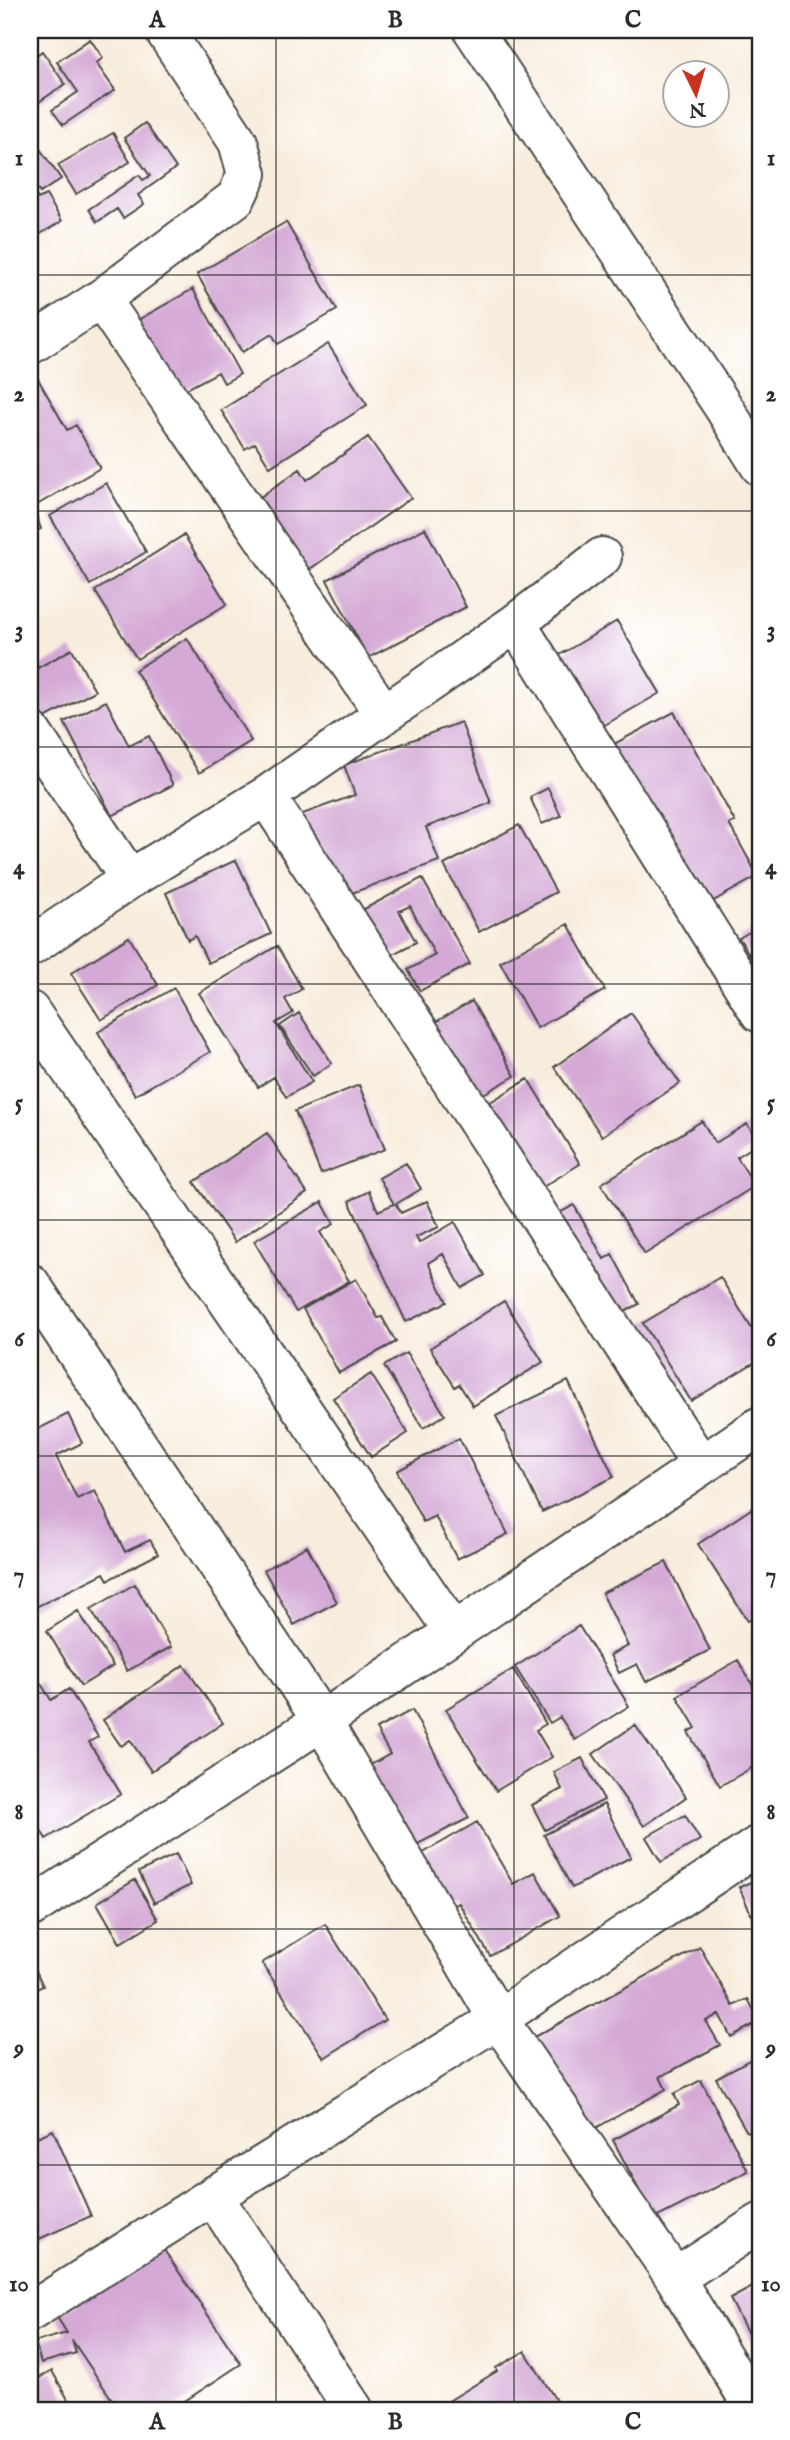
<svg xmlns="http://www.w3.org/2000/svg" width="790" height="2440" viewBox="0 0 790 2440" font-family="'IM FELL English',serif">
	<rect width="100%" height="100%" fill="#fff"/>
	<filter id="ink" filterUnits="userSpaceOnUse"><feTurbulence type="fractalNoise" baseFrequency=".0143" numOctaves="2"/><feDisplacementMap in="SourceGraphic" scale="14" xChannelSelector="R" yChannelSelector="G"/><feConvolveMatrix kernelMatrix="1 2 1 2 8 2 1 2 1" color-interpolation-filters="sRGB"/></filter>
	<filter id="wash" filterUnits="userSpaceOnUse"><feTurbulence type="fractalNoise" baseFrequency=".00686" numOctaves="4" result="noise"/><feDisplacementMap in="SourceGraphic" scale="28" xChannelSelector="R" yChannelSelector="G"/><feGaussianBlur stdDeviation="1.57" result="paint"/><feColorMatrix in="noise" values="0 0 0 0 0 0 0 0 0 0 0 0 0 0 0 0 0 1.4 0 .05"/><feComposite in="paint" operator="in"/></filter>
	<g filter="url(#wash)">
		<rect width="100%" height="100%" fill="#f8eddd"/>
		<g id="blocks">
			<!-- building -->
			<path fill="#d4a9d6" d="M90 39 103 58 96 63 115 90 63 125 52 110 78 92 57 62Z
				M42 51 65 84 30 108V60Z
				M145 123 176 168 138 195 144 204 123 218 117 209 97 222 89 209 139 175 143 180 150 176 124 138Z
				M113 133 130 162 76 194 58 165Z
				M30 138 36 148 38 146 61 179 40 193 30 178Z
				M30 186 38 199 46 195 62 221 30 240Z
				M286 222 337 310 278 344 272 334 242 352 197 274Z
				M193 289 240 374 224 383 218 372 172 397 131 324Z
				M328 344 367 405 270 467 255 443 245 449 221 410Z
				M38 379 67 430 76 425 100 468 30 509V383Z
				M368 437 411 498 307 571 256 500 300 469 307 480Z
				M106 483 146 552 90 585 50 516Z
				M36 515 41 529 30 533V517Z
				M425 528 466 607 368 658 327 580Z
				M184 535 227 604 137 659 95 591Z
				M617 621 660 693 584 737 541 666Z
				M187 638 251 741 199 773 135 670Z
				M72 649 95 691 34 724 30 716V667L32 671Z
				M106 701 129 746 149 736 173 785 112 816 64 722Z
				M674 712 735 822 729 824 758 876 699 909 601 751Z
				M461 722 491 803 426 827 439 861 333 900 297 816 355 795 344 765Z
				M548 788 561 816 542 824 530 797Z
				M519 825 556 892 479 932 444 865Z
				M236 860 271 934 208 963 195 936 188 940 166 893Z
				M422 878 470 964 420 991 408 970 435 955 410 906 399 911 416 942 380 961 355 914Z
				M568 924 605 990 537 1028 500 962Z
				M760 926V1022L729 971 751 957 739 938Z
				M129 937 158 985 101 1020 71 973Z
				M277 946 302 989 285 999 293 1013 276 1023 312 1082 286 1097 274 1077 258 1087 199 993Z
				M174 988 210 1052 135 1095 98 1032Z
				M472 1001 515 1076 459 1108 415 1034Z
				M299 1013 332 1063 313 1076 280 1026Z
				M631 1013 680 1083 602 1136 554 1067Z
				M528 1079 580 1164 525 1198 472 1113Z
				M359 1085 385 1149 321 1174 295 1111Z
				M702 1121 715 1143 747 1124 759 1143 737 1157 755 1186 645 1254 601 1184Z
				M267 1133 307 1193 235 1242 194 1182Z
				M406 1163 421 1189 396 1204 401 1213 427 1201 439 1227 416 1237 419 1243 455 1222 485 1275 462 1288 443 1254 428 1263 447 1302 406 1322 349 1201 369 1191 378 1211 394 1204 379 1178Z
				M322 1202 334 1224 320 1232 349 1281 296 1312 254 1241Z
				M574 1205 604 1259 612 1254 639 1304 595 1328 539 1224Z
				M720 1277 760 1342V1359L691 1401 643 1323Z
				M356 1279 378 1318 382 1317 396 1342 339 1373 303 1309Z
				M504 1301 543 1362 473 1406 459 1384 455 1387 430 1348Z
				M406 1353 445 1415 423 1428 384 1366Z
				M371 1374 408 1433 371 1457 333 1398Z
				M568 1381 614 1477 542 1512 496 1416Z
				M68 1414 82 1443 56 1456 77 1499 95 1491 125 1552 150 1540 158 1554 108 1580 104 1573 30 1610V1433Z
				M459 1438 508 1534 457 1559 435 1516 423 1522 397 1471Z
				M760 1503V1613L748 1621 698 1544Z
				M307 1546 337 1602 294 1625 264 1570Z
				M666 1562 710 1650 646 1682 637 1664 619 1673 610 1655 628 1646 602 1593Z
				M135 1584 171 1647 127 1671 91 1609Z
				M78 1611 113 1666 81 1686 47 1631Z
				M579 1626 629 1706 575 1740 560 1717 550 1723 515 1667Z
				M738 1660 760 1698V1763L720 1786 688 1732 696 1728 677 1696Z
				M184 1665 223 1723 151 1771 130 1740 121 1746 103 1720Z
				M513 1669 546 1724 536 1730 552 1757 496 1791 446 1709Z
				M40 1682 51 1700 69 1689 98 1737 89 1742 121 1794 46 1839 30 1812V1688Z
				M412 1710 469 1818 408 1849 365 1768 390 1754 376 1729Z
				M635 1725 686 1797 644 1826 593 1754Z
				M582 1758 604 1800 545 1830 532 1805 562 1789 554 1772Z
				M604 1804 631 1857 572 1888 544 1835Z
				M685 1815 700 1840 661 1862 646 1837Z
				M477 1822 513 1884 535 1872 560 1916 490 1956 459 1903 449 1908 418 1856Z
				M176 1854 191 1885 154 1903 139 1872Z
				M760 1878V1934L739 1887Z
				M135 1880 158 1920 120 1943 97 1903Z
				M325 1924 385 2020 324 2058 262 1963Z
				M700 1947 733 2006 748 1999 760 2021 731 2037 719 2014 706 2021 720 2045 660 2077 666 2089 585 2134 532 2038Z
				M30 1958 43 1986 30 1992Z
				M751 2059 760 2075V2124L747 2132 716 2078Z
				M701 2080 748 2171 654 2219 613 2140 679 2105 674 2094Z
				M53 2130 91 2216 30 2243V2140Z
				M162 2247 241 2364 171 2410H119L72 2340 76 2353 41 2363 35 2342 67 2333 57 2317Z
				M760 2283V2357L730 2299Z
				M525 2351 562 2410H434L497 2371 496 2368Z
				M52 2371 74 2410H30V2379L32 2382Z"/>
		</g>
	</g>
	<g filter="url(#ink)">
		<use href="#blocks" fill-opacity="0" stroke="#4a4846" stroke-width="2"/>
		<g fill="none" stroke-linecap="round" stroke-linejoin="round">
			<!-- street casing -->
			<g stroke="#4a4846" stroke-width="42">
				<path id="street" d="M473 30 724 408 760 466
					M101 299 384 714
					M30 345 101 299 236 198 247 174 238 142 164 30
					M516 623 760 1013
					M30 730 130 879
					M266 796 701 1465
					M30 947 130 879 266 796 516 623 602 557
					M30 1011 454 1632
					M30 1283 322 1721 498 2019 675 2278 755 2410
					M30 1908 322 1721 760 1426
					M213 2196 354 2410
					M675 2278 760 2223
					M30 2312 213 2196 498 2019 760 1844"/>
			</g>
			<!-- street -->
			<use href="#street" stroke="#fff" stroke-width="38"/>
		</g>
	</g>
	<!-- grid -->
	<path fill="none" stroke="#2b2b2b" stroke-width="2" stroke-opacity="0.55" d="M276 30V2410M514 30V2410M30 275H760M30 511H760M30 747H760M30 984H760M30 1220H760M30 1456H760M30 1693H760M30 1929H760M30 2165H760"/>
	<!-- margin -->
	<rect width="790" height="2440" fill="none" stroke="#fff" stroke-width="77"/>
	<!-- north arrow -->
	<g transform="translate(696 94) rotate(175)"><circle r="33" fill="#ffffff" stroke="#aaaaaa" stroke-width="2"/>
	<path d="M0-5L12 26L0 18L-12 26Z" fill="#c8321e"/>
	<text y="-10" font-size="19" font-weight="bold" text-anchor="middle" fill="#2b2b2b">N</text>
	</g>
	<rect x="38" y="38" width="714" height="2364" fill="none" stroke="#2b2b2b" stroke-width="2.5"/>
	<g font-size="23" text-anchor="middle" font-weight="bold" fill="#2b2b2b">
		<text x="157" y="27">A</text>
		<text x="395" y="27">B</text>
		<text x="633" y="27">C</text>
		<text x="19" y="165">1</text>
		<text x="771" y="165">1</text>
		<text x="19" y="401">2</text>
		<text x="771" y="401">2</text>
		<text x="19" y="637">3</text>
		<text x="771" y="637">3</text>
		<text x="19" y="874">4</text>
		<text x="771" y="874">4</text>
		<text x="19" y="1110">5</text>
		<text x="771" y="1110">5</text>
		<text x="19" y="1346">6</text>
		<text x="771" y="1346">6</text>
		<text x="19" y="1582">7</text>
		<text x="771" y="1582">7</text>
		<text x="19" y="1819">8</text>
		<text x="771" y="1819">8</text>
		<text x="19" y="2055">9</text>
		<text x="771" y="2055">9</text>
		<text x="19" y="2291">10</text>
		<text x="771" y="2291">10</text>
		<text x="157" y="2429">A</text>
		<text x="395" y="2429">B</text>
		<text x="633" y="2429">C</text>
	</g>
</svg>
